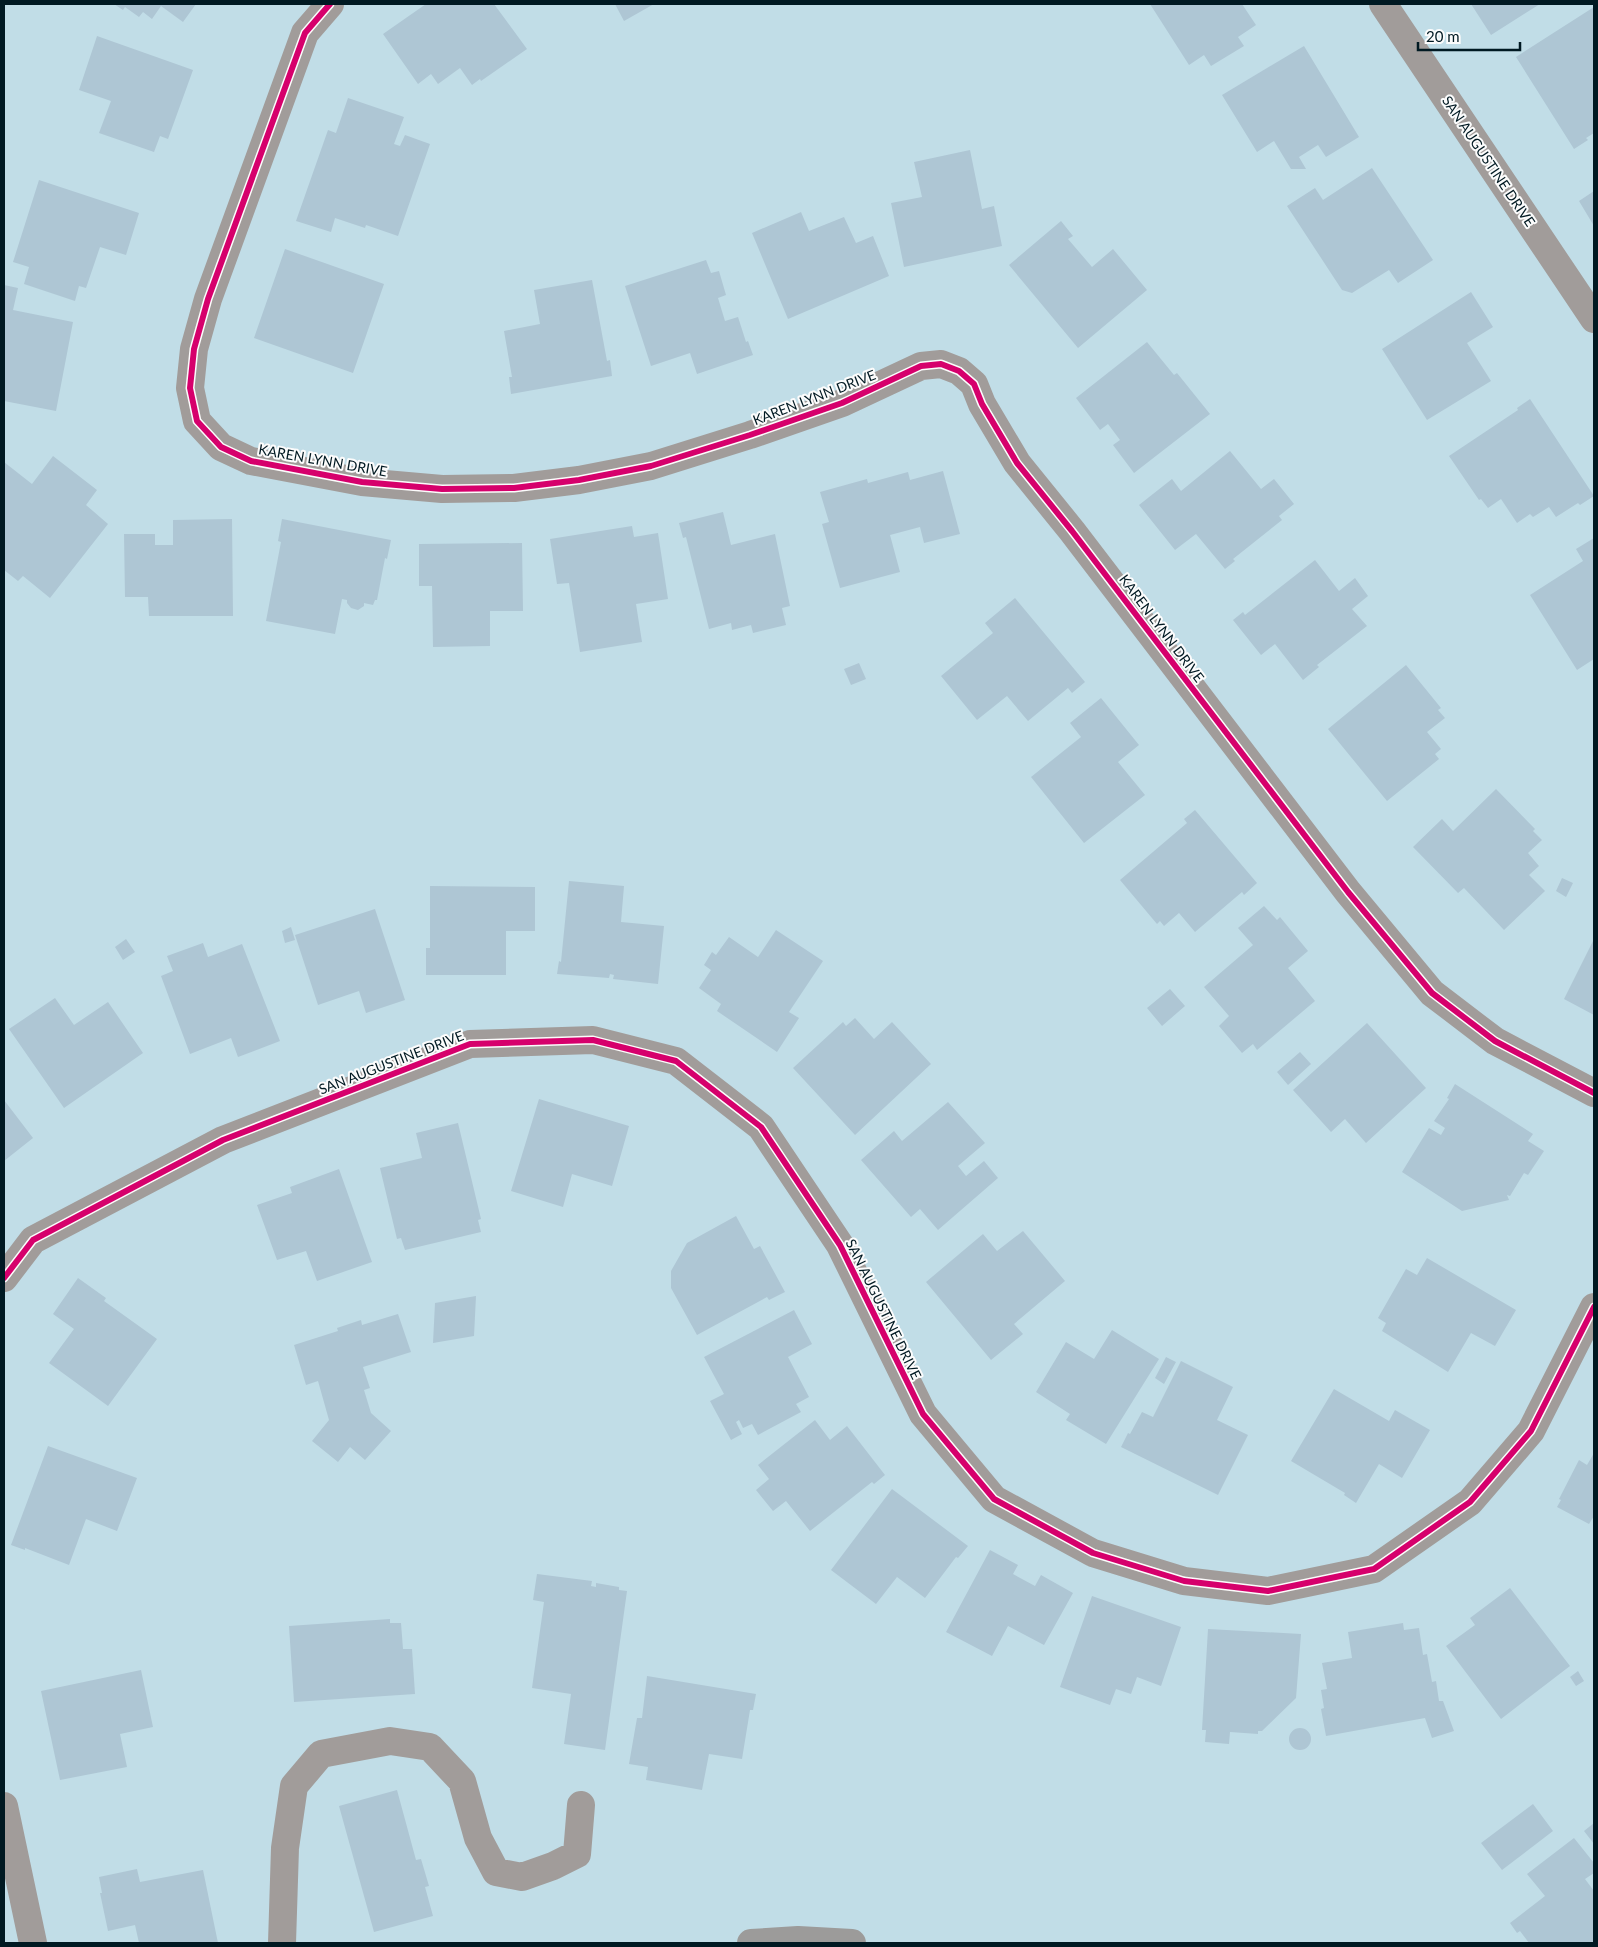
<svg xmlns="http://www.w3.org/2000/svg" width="1598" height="1947" viewBox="0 0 1598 1947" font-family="Lato,sans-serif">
	<rect width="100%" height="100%" fill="#c1dde7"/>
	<!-- building -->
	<path fill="#aec6d4" d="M114 4H196L183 22 161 6 152 19 143 12 139 17 125 7 123 10Z
		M426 4H494L527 49 481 81 480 79 472 85 460 68 438 84 431 74 418 84 383 34Z
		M615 4H654L624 21Z
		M1150 4H1242L1256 25 1238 37 1244 46 1211 66 1204 55 1189 65Z
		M1471 4H1540L1491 35Z
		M1594 7V133L1586 138 1588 140 1574 149 1516 57Z
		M97 36 193 70 168 139 160 136 154 152 99 133 111 101 79 90Z
		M1304 46 1359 137 1326 157 1318 145 1299 157 1306 169H1291L1274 141 1257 152 1222 95Z
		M348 98 404 117 394 144 400 146 405 135 430 144 398 236 366 225 365 228 335 218 331 232 296 221 328 130 336 133Z
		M970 150 982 209 994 206 1002 246 904 267 891 203 922 197 914 162Z
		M1372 168 1433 260 1398 283 1389 270 1352 293 1342 290 1287 206 1315 188 1323 200Z
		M39 180 139 213 126 255 100 247 86 288 79 286 75 301 24 284 29 267 13 262Z
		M1594 191V226L1579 201Z
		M801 212 809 231 844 217 856 243 873 236 889 276 788 319 752 233Z
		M1061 221 1073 236 1068 239 1092 267 1113 249 1147 290 1078 348 1009 265Z
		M285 249 384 284 353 373 254 338Z
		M706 260 711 273 719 271 726 295 718 298 725 321 738 317 746 342 748 341 753 355 697 374 690 353 651 366 625 286Z
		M592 280 607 361 610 360 612 376 511 394 509 377H512L504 331 540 324 534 290Z
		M4 285 18 288 13 310 73 322 56 411 4 401Z
		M1471 292 1493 327 1467 343 1491 381 1427 420 1382 349Z
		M1147 342 1174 375 1177 373 1210 414 1134 473 1113 445 1120 440 1108 424 1100 430 1076 398Z
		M1530 399 1594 496 1580 505 1578 503 1556 517 1549 507 1533 517 1530 514 1517 523 1501 499 1488 508 1481 499 1479 500 1449 456 1518 410 1517 408Z
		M1230 451 1261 489 1274 479 1294 504 1279 516 1282 520 1233 559 1235 561 1225 569 1196 534 1175 550 1139 505 1172 479 1181 491Z
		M53 456 97 490 86 505 108 524 50 598 23 576 18 581 4 570V462L32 484Z
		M943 471 960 534 924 543 920 527 890 535 900 572 840 588 822 524 829 522 820 492 867 479 868 483 908 472 910 480Z
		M723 512 731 545 775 534 790 606 782 608 786 625 753 633 751 625 732 630 731 623 709 629 686 537 683 538 679 523Z
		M232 519 233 616H149L148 597H125L124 534H155V545H173V520Z
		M282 519 391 540 387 559 385 558 377 600H375L373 605 364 603V606L358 610 351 608 347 603V600L342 599 335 634 266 621 281 542 278 541Z
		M632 526 634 537 658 533 668 599 636 604 642 642 580 652 569 583 557 584 550 539Z
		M1594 538V659L1577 670 1530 595 1583 561 1576 549Z
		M522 543 523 611H490V646L433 647 432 586H419V544Z
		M1315 560 1339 591 1355 578 1368 596 1352 609 1367 626 1317 665 1319 667 1303 680 1275 644 1261 655 1233 620 1243 612 1245 615Z
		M1015 598 1085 682 1072 693 1068 688 1028 721 1007 696 977 720 941 676 993 633 985 623Z
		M859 663 866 679 851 685 844 669Z
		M1406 665 1441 708 1438 710 1445 718 1427 732 1441 749 1435 754 1439 759 1387 801 1328 729Z
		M1101 698 1139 745 1118 762 1145 795 1084 843 1031 777 1081 737 1070 723Z
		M1496 789 1535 829 1533 831 1542 840 1528 853 1539 866 1529 875 1545 891 1504 930 1464 888 1458 893 1413 847 1442 819 1453 831Z
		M1195 810 1257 883 1244 895 1242 892 1195 932 1179 913 1164 926 1160 921 1157 924 1120 880 1187 823 1184 819Z
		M1562 878 1573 883 1566 897 1556 891Z
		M569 881 624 886 621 922 664 926 658 984 613 979 614 975 610 974 609 978 557 974 559 961 561 962Z
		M430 886 535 887V931H506V975H426V948H430Z
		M1264 906 1277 920 1280 917 1308 951 1288 968 1315 1001 1257 1050 1253 1044 1242 1053 1219 1026 1229 1016 1204 987 1253 945 1238 928Z
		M375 909 405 1000 366 1013 359 991 318 1005 295 935Z
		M291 927 295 940 285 943 282 931Z
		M776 930 823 961 789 1012 799 1018 777 1052 717 1011 721 1004 699 988 711 970 704 965 712 952 716 955 729 937 758 957Z
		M126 939 135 952 123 960 115 947Z
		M1594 939V1015L1564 999Z
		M203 943 208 957 242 944 280 1041 238 1057 231 1038 190 1054 161 976 173 971 167 956Z
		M1170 989 1185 1006 1162 1026 1147 1008Z
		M55 998 74 1025 108 1002 143 1053 64 1108 9 1029Z
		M855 1018 874 1039 892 1022 931 1064 855 1135 793 1068 843 1022 846 1026Z
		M1367 1023 1426 1088 1366 1143 1345 1119 1331 1132 1293 1090Z
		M1300 1052 1311 1064 1288 1085 1277 1072Z
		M1455 1084 1533 1134 1528 1141 1544 1151 1528 1175 1524 1173 1510 1196 1507 1195 1509 1200 1462 1211 1402 1172 1429 1128 1441 1135 1445 1128 1434 1121 1449 1099 1447 1098Z
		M539 1099 629 1126 612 1186 572 1174 563 1207 511 1191Z
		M4 1100 33 1138 4 1161Z
		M948 1102 985 1143 958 1166 966 1176 984 1161 998 1178 938 1230 920 1209 911 1217 861 1160 894 1131 902 1141Z
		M458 1123 481 1219 478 1220 481 1232 405 1250 401 1238 397 1239 380 1168 422 1158 416 1133Z
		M339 1169 372 1262 317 1281 306 1251 277 1260 257 1205 292 1193 290 1187Z
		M736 1216 754 1249 760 1246 785 1292 769 1300 767 1297 697 1335 671 1288V1271L687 1243Z
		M1023 1231 1065 1281 1014 1324 1023 1334 991 1360 926 1282 983 1234 997 1251Z
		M1427 1258 1516 1310 1495 1346 1471 1333 1448 1372 1382 1331 1386 1323 1378 1318 1406 1269 1417 1275Z
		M78 1278 106 1298 104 1301 157 1339 108 1406 49 1363 74 1329 53 1314Z
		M476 1296 474 1336 433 1343 435 1303Z
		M794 1310 812 1344 788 1357 809 1397 796 1404 801 1412 758 1435 752 1424 743 1428 739 1420 736 1422 742 1434 731 1440 710 1401 724 1394 704 1357Z
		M398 1314 411 1352 363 1367 370 1388 364 1390 371 1413 391 1431 365 1460 350 1447 338 1462 312 1441 329 1420 318 1381 306 1385 294 1345 338 1331 337 1328 361 1320 362 1325Z
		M1112 1330 1159 1359 1106 1444 1066 1420 1070 1414 1036 1392 1066 1342 1094 1359Z
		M1166 1357 1176 1362 1164 1384 1155 1378Z
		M1181 1361 1233 1387 1217 1420 1248 1435 1218 1495 1121 1447 1128 1433 1130 1434 1142 1412 1153 1417Z
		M1334 1389 1389 1421 1395 1410 1430 1430 1402 1478 1379 1464 1356 1503 1344 1495 1345 1493 1291 1461Z
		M815 1420 830 1440 847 1426 885 1475 874 1484 872 1482 810 1531 786 1501 773 1511 756 1490 769 1479 758 1465Z
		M48 1446 137 1478 117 1531 86 1519 69 1565 25 1548V1550L11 1545Z
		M1594 1453V1516L1589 1524 1557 1507 1561 1500 1559 1499 1579 1460 1587 1465Z
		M892 1489 968 1546 958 1558 956 1557 925 1598 897 1577 876 1604 831 1570Z
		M990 1550 1018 1565 1013 1574 1035 1586 1041 1575 1073 1593 1044 1645 1008 1626 992 1656 946 1632Z
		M537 1574 592 1581 591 1586 596 1587V1583L619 1587V1590L627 1591 605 1750 564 1744 571 1694 532 1688 544 1602 533 1600Z
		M1510 1588 1570 1666 1501 1719 1446 1646 1475 1625 1470 1618Z
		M1092 1596 1181 1627 1161 1686 1137 1677 1131 1694 1116 1689 1110 1705 1060 1687Z
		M390 1619V1623H401L403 1649H412L415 1694 294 1702 289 1626Z
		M1403 1623 1404 1630 1419 1628 1423 1655 1427 1654 1432 1682 1436 1681 1439 1701H1443L1454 1731 1432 1738 1425 1718 1326 1736 1321 1709 1324 1708 1321 1690 1327 1689 1322 1663 1352 1658 1348 1632Z
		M1208 1629 1301 1634 1296 1698 1262 1731H1258V1734L1230 1732 1229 1744 1205 1742 1206 1730H1202Z
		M141 1670 153 1727 120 1734 127 1767 60 1780 41 1691Z
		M1578 1671 1584 1681 1576 1686 1570 1677Z
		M647 1676 756 1694 753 1710H750L742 1759 709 1754 702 1790 646 1780 648 1767 629 1764 637 1718H642Z
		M1289 1739a11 11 0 1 1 22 0a11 11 0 1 1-22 0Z
		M397 1790 416 1860 421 1859 429 1886 425 1887 433 1916 374 1932 339 1806Z
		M1533 1804 1553 1831 1502 1870 1481 1843Z
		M1594 1823V1844L1584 1831Z
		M1574 1838 1594 1863V1873L1585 1879 1594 1891V1943H1529L1520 1931 1517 1933 1510 1923 1545 1896 1527 1874Z
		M137 1869 140 1882 203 1870 218 1943H139L135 1925 108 1931 100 1893H102L99 1877Z"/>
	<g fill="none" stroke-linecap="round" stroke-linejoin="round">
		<!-- street -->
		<path stroke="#a19c9a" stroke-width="28" d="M330 4 305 33 208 299 194 349 190 388 197 421 221 447 251 461 362 482 442 489 514 488 579 480 651 466 750 435 842 403 921 366 941 364 959 371 974 384 982 404 1017 463 1072 531 1348 892 1432 993 1495 1041 1594 1093
			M1383 4 1594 319
			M4 1278 33 1240 223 1140 470 1044 593 1040 676 1061 761 1127 840 1245 923 1414 994 1499 1093 1553 1184 1581 1268 1591 1374 1569 1470 1502 1531 1431 1594 1307
			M4 1806 33 1943
			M282 1943 285 1848 294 1786 321 1754 390 1741 430 1747 462 1781 478 1838 496 1872 522 1877 553 1866 577 1854 581 1805"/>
		<!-- secondary -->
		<path stroke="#9c9b9a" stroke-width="28" d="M751 1943 798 1940 852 1943"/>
		<!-- cycleway casing -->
		<g stroke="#fcfcfc" stroke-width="9">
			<path id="cycleway" d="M330 4 305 33 208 299 194 349 190 388 197 421 221 447 251 461 362 482 442 489 514 488 579 480 651 466 750 435 842 403 921 366 941 364 959 371 974 384 982 404 1017 463 1072 531 1348 892 1432 993 1495 1041 1594 1093
				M4 1278 33 1240 223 1140 470 1044 593 1040 676 1061 761 1127 840 1245 923 1414 994 1499 1093 1553 1184 1581 1268 1591 1374 1569 1470 1502 1531 1431 1594 1307"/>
		</g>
		<!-- cycleway -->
		<use href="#cycleway" stroke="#d6006c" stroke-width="6"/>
	</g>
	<g text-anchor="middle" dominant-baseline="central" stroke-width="4" stroke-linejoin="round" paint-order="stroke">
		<!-- street labels -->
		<g font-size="14" fill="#001922" stroke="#fcfcfc">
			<text transform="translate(1489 161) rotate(56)">SAN AUGUSTINE DRIVE</text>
			<text transform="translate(814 397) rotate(-21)">KAREN LYNN DRIVE</text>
			<text transform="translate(323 460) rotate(10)">KAREN LYNN DRIVE</text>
			<text transform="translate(1162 628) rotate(53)">KAREN LYNN DRIVE</text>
			<text transform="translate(391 1062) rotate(-21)">SAN AUGUSTINE DRIVE</text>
			<text transform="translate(884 1309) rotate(64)">SAN AUGUSTINE DRIVE</text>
		</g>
	</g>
	<!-- border -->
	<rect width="1598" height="1947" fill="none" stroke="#001922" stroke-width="10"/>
	<!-- scale -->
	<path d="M1418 42v8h102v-8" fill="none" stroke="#001922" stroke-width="2.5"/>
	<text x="1426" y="42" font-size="15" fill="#001922" stroke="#fcfcfc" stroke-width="4" paint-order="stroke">20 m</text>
</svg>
